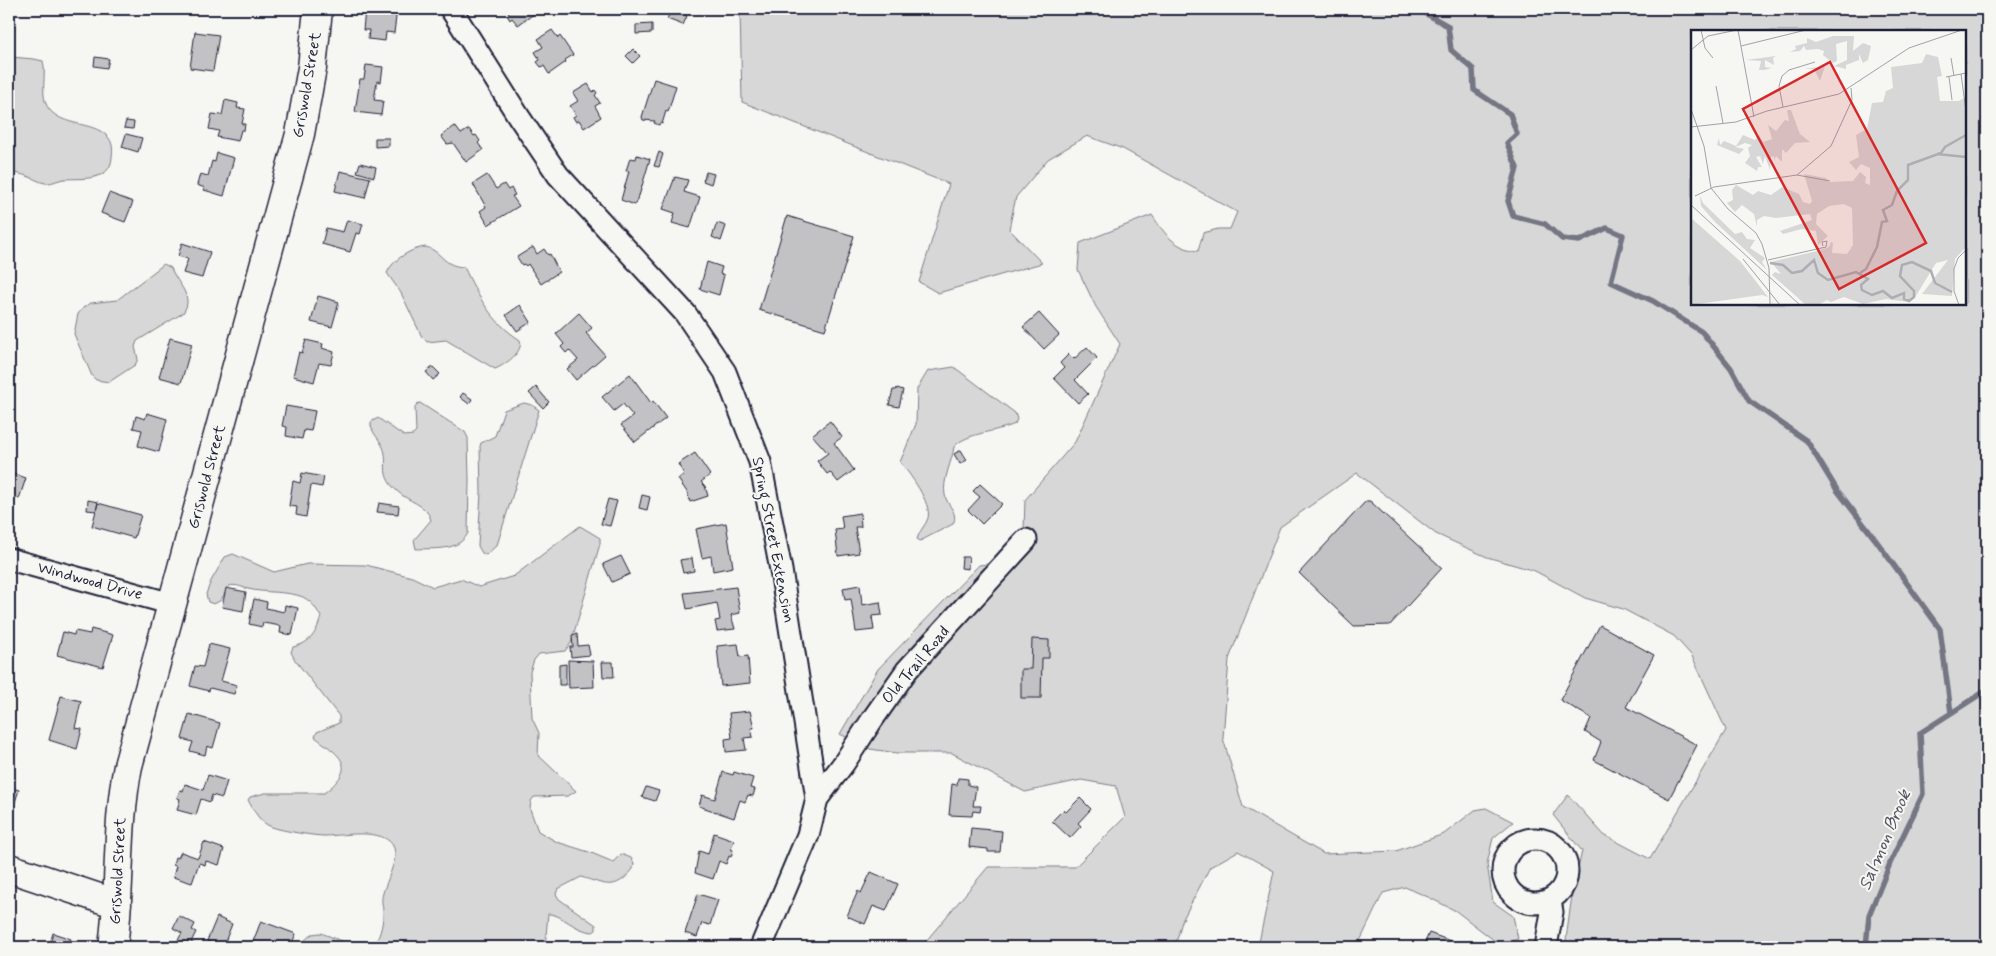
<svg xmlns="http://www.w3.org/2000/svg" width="1996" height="956" viewBox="0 0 1996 956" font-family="Mynerve,sans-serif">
	<rect width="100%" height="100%" fill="#f6f6f2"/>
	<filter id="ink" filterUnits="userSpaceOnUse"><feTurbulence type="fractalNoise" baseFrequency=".02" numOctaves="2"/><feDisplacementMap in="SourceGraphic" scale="10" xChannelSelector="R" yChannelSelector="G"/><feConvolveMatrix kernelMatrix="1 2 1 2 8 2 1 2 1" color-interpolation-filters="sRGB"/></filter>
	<g filter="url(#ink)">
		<!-- green -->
		<path fill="#d7d7d7" stroke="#7c7c89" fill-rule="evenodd" d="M740 9H1987V947H1565L1572 895 1582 851 1553 815 1568 795 1604 835 1650 859 1726 730 1692 656 1674 636 1623 609 1585 598 1535 571 1487 557 1436 534 1357 473 1280 527 1229 659 1223 738 1243 807 1324 854 1396 851 1444 834 1475 810 1486 808 1513 822 1493 838 1487 864 1493 902 1513 916 1518 939 1500 945 1456 911 1428 897 1405 887 1383 893 1361 939 1354 947H1258L1274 871 1238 851 1210 867 1182 921 1175 947H914L926 941 988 867H1075L1125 817 1116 786 1081 780 1025 792 952 753H897L870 749 840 734 878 669 979 565 1023 560 1025 500 1075 442 1120 344 1096 307 1078 270 1080 243 1152 215C1165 234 1174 248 1198 251L1203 233 1218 229H1230L1237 212 1123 149 1087 136 1048 159 1016 197 1009 229 1042 263 938 293 919 282 949 184 742 102ZM1692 31H1965V304H1692Z
			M11 57 34 59 43 61C47 76 39 96 49 109 63 127 92 121 107 136 113 142 113 149 112 157 111 182 82 178 64 179 57 180 51 184 45 183 39 182 33 178 27 176 21 174 15 173 9 172V61Z
			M426 247C443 252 442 266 464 267 479 298 491 321 520 340 524 352 505 365 495 369L446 340 427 342 422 337 401 293 387 273C393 259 412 248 426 247Z
			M164 264 171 268C177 284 195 296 183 313L137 341 135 347 138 359 135 365 109 382 96 380 92 376 74 334 78 314 84 307 91 303 117 300Z
			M954 367 1015 413 1017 419 1015 424C997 432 965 433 954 447 952 462 942 480 945 495 947 506 959 512 953 524L920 541 917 539C919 531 926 525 928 518 932 503 909 473 900 462L916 424 917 389 928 371Z
			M420 403 465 432 468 438 469 480 468 533C458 552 435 548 416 549L414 540 431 520C427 504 408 502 397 491 377 473 391 462 382 445 378 437 370 431 371 422L378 418 404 436 413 435 416 432 415 407 417 404Z
			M524 403 532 405 539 410 497 545 486 555 482 553 478 546 481 492 480 446 481 443 495 436 504 410Z
			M580 526 600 538V544L571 643 565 651 539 654 534 660 530 672 532 718 539 733 538 755 576 791 568 796 534 797 531 801 530 809 538 831 557 842 589 852 613 862 621 854 631 858 634 863 633 869C615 892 605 884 581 877L558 889 556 894 559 899 596 925V930L593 932C574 931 561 913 548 914L545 947H373C379 939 383 925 383 915 384 907 380 903 383 893 386 883 396 862 395 853 393 825 342 836 325 836 314 836 283 831 272 827 260 823 254 811 248 800L250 797 265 793H324C359 766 340 756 315 737L317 732 339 723V716L295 660 291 652 293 647C311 643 316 633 321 617 316 608 312 602 303 597 288 591 264 593 248 589 241 587 236 584 229 586L221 600 214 604 208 602 206 594 211 581 225 557 233 554 274 572 307 564 366 565 412 577 433 587 461 579 479 587 514 576Z
			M320 933H321L358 947H297L312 934Z"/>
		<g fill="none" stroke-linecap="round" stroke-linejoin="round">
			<!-- stream -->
			<path stroke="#757583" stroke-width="5.5" d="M1418 9 1448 26 1451 50 1473 69 1474 90 1510 114 1517 134 1507 143 1517 168 1508 201 1513 216 1545 224 1562 239 1579 241 1607 228 1623 235 1611 282 1653 301 1702 332 1731 368 1749 401 1807 441 1837 490 1875 539 1940 629 1951 713
				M1866 947 1869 915 1891 861 1923 794 1920 733 1987 690"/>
		</g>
		<!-- building -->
		<path fill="#c2c2c4" stroke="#22223b" d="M375 9H397L394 33 386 32 385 41 368 39 369 30H363L365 10 375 11Z
			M506 9H530L534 14 518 25 512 18 510 20 507 15 509 13Z
			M671 10 687 16 683 25 667 19Z
			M652 24V33L636 34V25Z
			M552 30 558 38 560 36 573 55 565 60 566 62 549 74 544 66 541 67 537 62 540 60 535 52 543 47 538 39Z
			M195 32 219 35 213 71 190 68Z
			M633 49 640 56 633 63 626 56Z
			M95 57 109 59 107 68 94 66Z
			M366 65 383 67 381 82 377 81 374 100 383 101 381 115 355 112 360 79H364Z
			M654 79 676 86 668 112 666 111 662 124 660 123 659 125 654 123 655 121 643 120 642 117Z
			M588 84 593 92 595 90 597 93 595 95 600 103 595 106 601 117 584 128 579 120 576 122 573 117 576 115 570 106 578 101 573 93Z
			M225 100 238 103 237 108 245 109 242 124H245L244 130H241L238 141 217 137 219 131 209 129 212 114 222 115Z
			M126 121 134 122 133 129 124 128Z
			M455 126 461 134 469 129 474 136 476 135 480 141 478 143 483 150 466 162 453 143 447 144 441 136Z
			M126 134 142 138 138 152 122 147Z
			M375 138H389V146L375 147Z
			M659 152 663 154 659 167 654 166Z
			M217 153 234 158 224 196 204 190 205 188 197 185 200 174 208 176 212 161 215 162Z
			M637 155 650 159 639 196H638L635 205 621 200 629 171H626L630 158 636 159Z
			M360 163 376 167 374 177 357 172Z
			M340 171 370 178 365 198 335 191Z
			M706 172 714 174 711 184 703 181Z
			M487 175 496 189 504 184 508 190 511 188 515 195 512 196 519 206 488 225 480 211 486 207 473 184Z
			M675 177 688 180 684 192 700 197 690 228 672 223 675 213 663 209Z
			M109 193 133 202 125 222 101 213Z
			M787 216 854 236 825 330 759 310Z
			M347 220 363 224 360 234 356 233 350 252 322 244 326 228 343 232Z
			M717 223 726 226 721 241 712 237Z
			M182 243 210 252 202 278 183 273 188 259 178 256Z
			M533 247 537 254 544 249 548 255 550 254 559 272 541 284 528 264 526 266 524 264 522 265 517 257Z
			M707 262 722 267 720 274 724 275 719 295 700 289Z
			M318 296 339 302 332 327 311 322Z
			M520 305 531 322 517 331 506 315Z
			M579 313 592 328 586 333 605 355 576 380 567 369 578 360 569 350 566 353 561 347 564 344 556 334Z
			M1039 313 1059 335 1044 349 1023 327Z
			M170 338 192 344 181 383 159 377Z
			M306 340 323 344 322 348 334 352 331 365 319 363 314 382 293 376 299 352 302 353Z
			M1087 347 1097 358 1075 380 1088 394 1078 403 1054 378 1064 368 1060 363 1069 354 1074 359Z
			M433 367 440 374 433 380 426 372Z
			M630 374 651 403 653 401 666 418 635 442 621 425 633 416 623 404 614 411 602 397Z
			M536 387 549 402 543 408 529 393Z
			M897 388 903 390 899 407 889 405 893 390H896Z
			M463 393 472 399 469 404 460 397Z
			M286 406 315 411 311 431 304 430 302 439 286 436 287 427 282 426Z
			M147 413 167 419 159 452 138 446 142 430 133 428 136 416 145 419Z
			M830 421 842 437 834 443 854 470 838 482 830 472 827 474 817 461 828 453 812 435Z
			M961 450 967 460 960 464 954 454Z
			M695 453 710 475 701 482 705 486 708 496 690 502 687 492 678 479 684 474 678 464Z
			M9 472 26 478 19 499 9 495Z
			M302 473 324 477 322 487 311 485 306 517 296 515 297 507 289 506 293 481 300 483Z
			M980 484 1002 504 982 524 968 510 980 497 973 491Z
			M642 495 650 497 647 510 639 508Z
			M608 499 617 501 610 526 601 524Z
			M88 500 98 502 96 511 87 510Z
			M1366 501H1370L1442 568 1390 625 1354 626 1299 573Z
			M98 503 141 515 134 538 92 526Z
			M379 503 399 506 398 514 377 512Z
			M860 513 861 527H855L859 553 838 556 835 530 843 529 841 516Z
			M726 523 733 567 713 571 711 556 702 558 696 529Z
			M621 556 630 574 612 582 603 564Z
			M962 557H969L968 569 961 568Z
			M692 558 694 571 683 573 680 560Z
			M860 585 862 605 880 602 882 615 872 616 874 630 856 632 851 599 845 600 843 588Z
			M736 587 740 613 731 615 735 629 717 631 715 621 720 620 717 603 687 609 684 593Z
			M226 588 246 592 243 611 222 607Z
			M254 599 267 602 266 608 284 612 285 605 298 608 292 635 280 633 281 626 263 623 262 627 249 624Z
			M1600 625 1654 655 1626 707 1697 745 1669 799 1594 760 1601 742 1585 732 1591 718 1560 700Z
			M91 629 113 635 103 667 57 655 63 632 74 635 75 631 90 634Z
			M577 634 578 646 588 645 590 655 571 657 570 647H573L572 635Z
			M1032 639 1049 640V658H1042L1041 698H1021V669H1031Z
			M209 644 230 649 221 681 237 685 234 694 210 688 209 691 190 686 195 666 203 667Z
			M738 644 740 657 748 656 750 683 721 686 717 646Z
			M568 660 593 661 594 687 569 688Z
			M602 662H613L614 677H603Z
			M566 664V685H559V665Z
			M61 696 81 701 75 728 82 729 77 749 49 740Z
			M750 711 754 728H751L753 737 744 738 746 750 726 752 725 739 732 738 729 713Z
			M189 714 220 723 213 748 207 746 205 755 190 751 193 742 182 739Z
			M723 772 733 775 734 772 753 778 750 788 755 789 753 796 748 795 745 802 740 800 734 818 699 806 702 795 715 799Z
			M208 775 227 781 222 798 212 795 210 802 201 799 196 815 177 810 180 799 177 798 180 790 183 791 185 784 203 790Z
			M958 778 968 779V785L976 787 973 806H981L980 812 973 811 972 816 949 815 952 784 957 785Z
			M9 787 19 790 12 811 9 810Z
			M646 787 659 791 655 801 642 797Z
			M1080 798 1091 809 1078 823 1081 826 1070 838 1052 821 1063 810 1066 812Z
			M971 828 1002 831 1000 852H988V849L969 847Z
			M714 833 734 840 731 849 733 850 731 857 729 856 726 864 719 861 713 879 695 873 699 851 708 854Z
			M204 842 224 849 219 865 206 861 205 865 199 863 192 883 173 877 176 866 173 865 175 857 178 858 181 852 198 858Z
			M871 872 898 884 886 911 873 906 865 924 847 916 858 891 861 893Z
			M698 894 718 900 710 925 702 923 697 937 685 933Z
			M179 916 195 924 192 930 196 932 191 942 200 947H174L182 933 173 928Z
			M217 917 232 924 223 947 207 941Z
			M261 921 296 934 290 947H251Z
			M53 933 71 939 68 947H49Z
			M1429 933 1464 946 1463 947H1423Z"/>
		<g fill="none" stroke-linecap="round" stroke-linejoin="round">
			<!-- minor casing -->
			<g stroke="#22223b" stroke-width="25">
				<path id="minor" d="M451 9 519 117 558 175 685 313 725 372 760 462 781 570 817 799 808 835 761 947
					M9 559 172 604
					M817 799 844 763 872 720 907 670 1026 540
					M1503 871a32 32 0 1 1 64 0a32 32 0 1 1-64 0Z
					M1546 947 1552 912 1550 900"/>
			</g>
			<!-- secondary casing -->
			<g stroke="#22223b" stroke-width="31">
				<path id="secondary" d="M9 868 117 904
					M113 947C121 887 116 826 128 766L300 134 312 68 318 9"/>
			</g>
			<!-- minor -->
			<use href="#minor" stroke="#f6f6f2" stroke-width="21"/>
			<!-- secondary -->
			<use href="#secondary" stroke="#f6f6f2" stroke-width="28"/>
		</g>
	</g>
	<g text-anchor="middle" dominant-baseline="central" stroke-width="4" stroke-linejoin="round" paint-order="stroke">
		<!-- street labels -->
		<g font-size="16" fill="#22223b" stroke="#f6f6f2">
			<text transform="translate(307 85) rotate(-80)">Griswold Street</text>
			<text transform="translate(207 477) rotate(-75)">Griswold Street</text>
			<text transform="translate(773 540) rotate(79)">Spring Street Extension</text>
			<text transform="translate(90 581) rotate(15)">Windwood Drive</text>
			<text transform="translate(916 665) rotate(-50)">Old Trail Road</text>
			<text transform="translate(118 871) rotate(-87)">Griswold Street</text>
		</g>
		<!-- water labels -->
		<g font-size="18" font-style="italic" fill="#535365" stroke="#f6f6f2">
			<text transform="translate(1885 840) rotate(-67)">Salmon Brook</text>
		</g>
	</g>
	<!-- overview -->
	<g transform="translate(1691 30)">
		<rect width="275" height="275" fill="#f6f6f2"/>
		<path d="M142 6H163L162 21 172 13 180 16 177 30 172 33 168 24V30L155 35V39L143 36 156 30V11L145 14 146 31 142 33 132 25 133 21 127 19 115 20 113 16 109 21 99 22 105 19 104 16 116 13V8L125 12ZM235 24 247 27 251 46 246 47 249 71H268L275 67V217L264 229 261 266 231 264 257 230 245 233 223 269 217 272 195 269 172 274 153 267 140 272 136 270 127 275H115L81 245 84 242 90 244 80 232 126 221 138 217 140 212 142 213 141 223 156 224 162 215 161 178 153 174 138 176 126 184 125 194 137 206 127 215 125 201 111 199 92 204 89 201 121 190 119 184 85 188 73 186 66 190V197L63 184 51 175 44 182 36 173 42 170 41 160 45 155 62 165 67 161 80 165 91 157 108 164 112 172 119 174 121 171 113 144 135 148 138 152 162 151 169 142 175 147 174 153 179 155V138L170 134 165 140 158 132 168 127 165 105 176 99 181 73 192 72 195 61 202 58 200 37 231 33ZM85 26 82 28 83 35 74 30V37L81 38 73 40H68L70 31 55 30ZM134 36 129 51 123 39H113ZM96 80H100L109 104 119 112 104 113 95 123 91 119V132L85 126 83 131V126L80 127 79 140 74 126 72 134 69 126 65 127 71 137H67L66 141 54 133 59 126 57 118 61 115 54 113 44 117 53 119 48 124 26 115 28 108 29 115 33 111 45 116 52 105 64 110 68 105 72 112 81 109 77 95 85 101 94 90 98 91ZM9 166 12 173 44 204 51 202 56 209 64 210 59 218 74 228 71 232 76 240 23 191 10 176ZM0 188 49 231 77 267 71 265 0 275Z" fill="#d7d7d7"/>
		<path fill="none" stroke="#adadb3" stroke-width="2.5" d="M246 124 275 127M79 233 92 235 101 243 111 241 123 230 127 243 137 250 165 242 177 249 170 255 171 260 181 265 192 261 201 268 213 263V269L218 271 223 267V261L209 246 211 235 221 232 240 241 244 253 261 262M169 243 175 239 186 217 191 192 196 191 192 180 201 175 206 161 217 150V135L250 123 254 117 275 105"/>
		<path fill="none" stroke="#a1a1a9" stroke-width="1" d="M10 0 14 18 22 28M47 0 63 87M50 16 115 0M0 20 17 6 46 0M260 28 263 46M270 44 275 81M255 47 275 43M258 47 261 70M25 56 32 93M92 77 88 56 91 46 98 40 124 32M0 79 13 116 20 158 37 179 65 203 71 214 78 238 79 275M0 97 45 92 76 81 148 64 218 18 271 0M106 145 139 151M4 166 23 157 106 145 140 116 161 70 160 58M0 175 109 275M52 229 89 275M77 230 135 217 136 211 131 212 132 216M268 275 263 261V239L267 228 275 220"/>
		<path fill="#d62828" fill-opacity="0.15" stroke="#d62828" stroke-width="2.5" d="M139 32 235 213 148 259 52 79Z"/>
		<rect width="275" height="275" fill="none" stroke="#22223b" stroke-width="2.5"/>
	</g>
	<!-- margin -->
	<rect width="1996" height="956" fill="none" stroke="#f6f6f2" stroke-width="30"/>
	<rect x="15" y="15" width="1966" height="926" fill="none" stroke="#22223b" stroke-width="2" filter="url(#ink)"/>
</svg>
